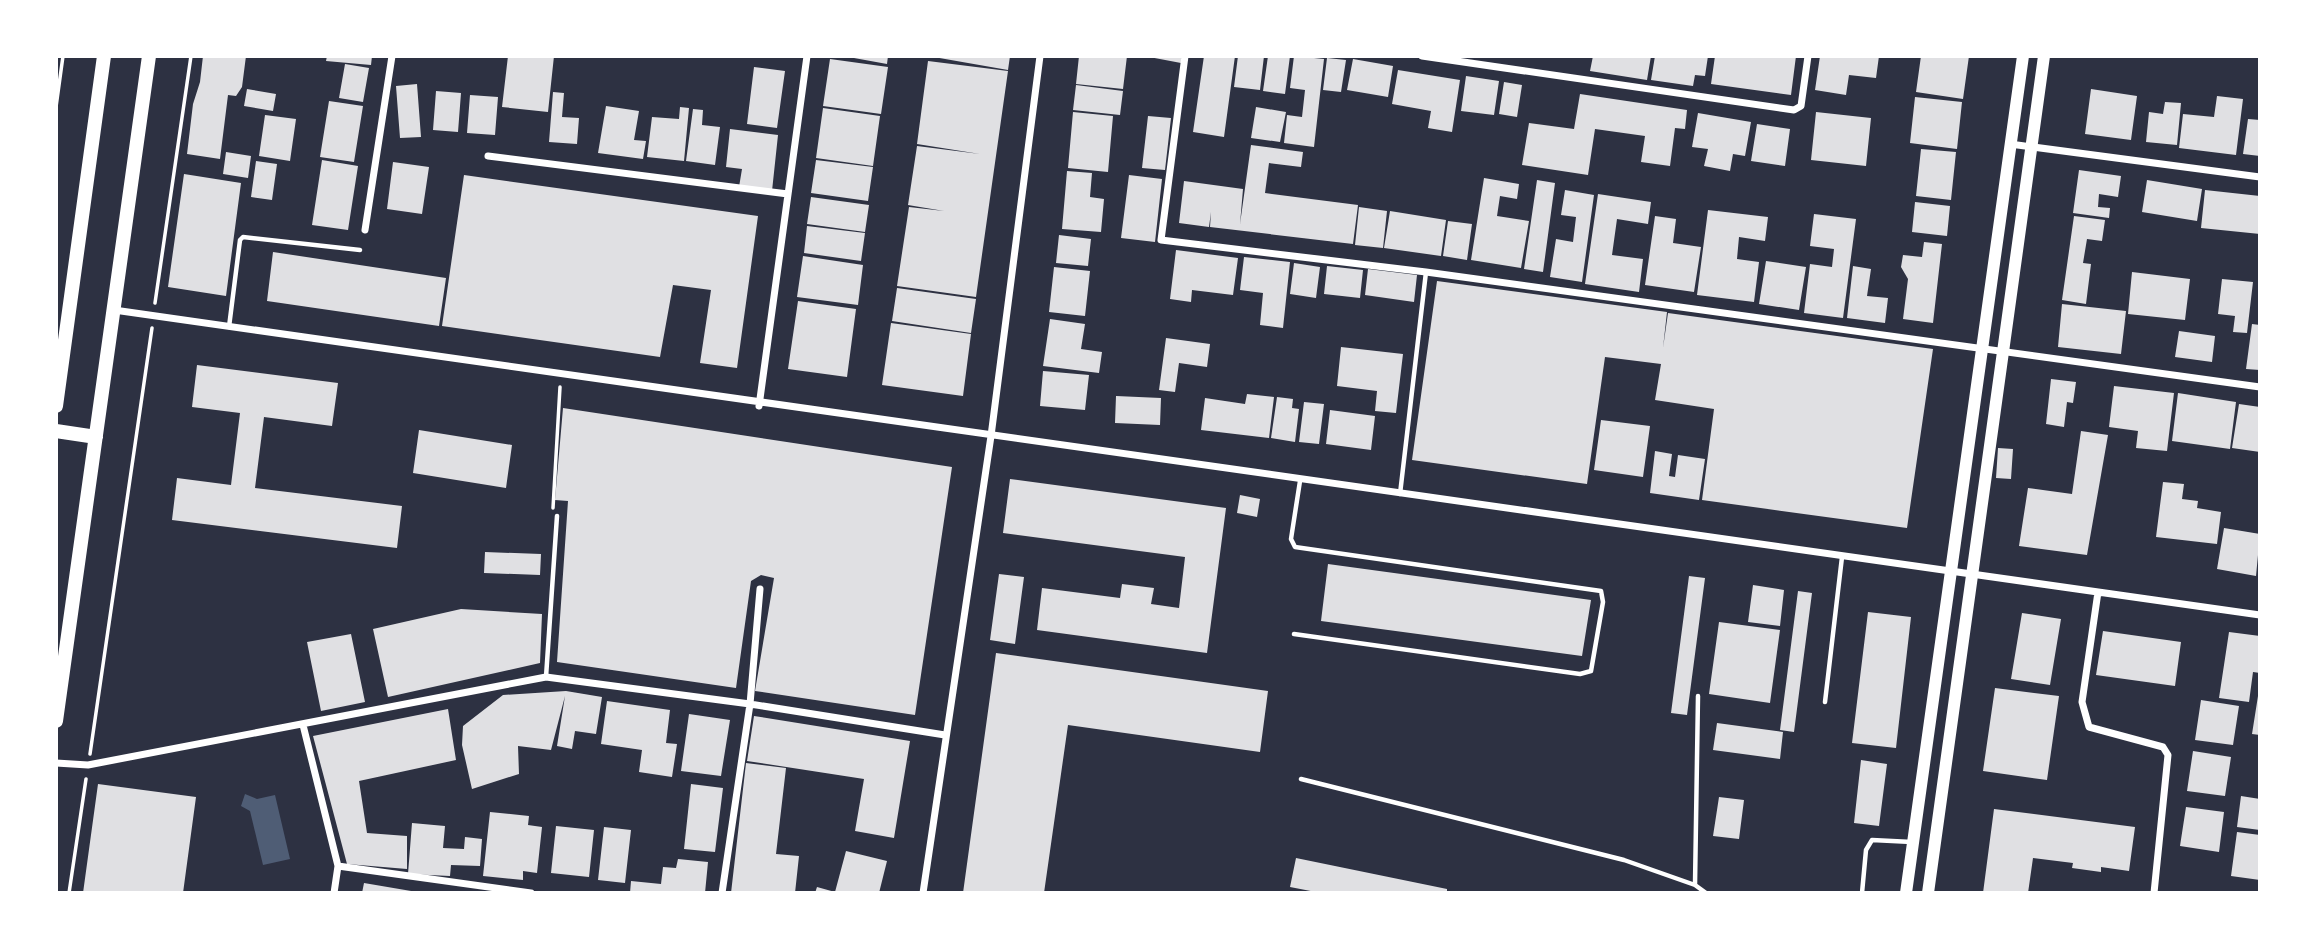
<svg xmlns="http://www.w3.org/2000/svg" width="2316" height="949" viewBox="0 0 2316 949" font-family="'Crimson Pro',serif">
	<rect width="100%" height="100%" fill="#2d3142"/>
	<!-- water -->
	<path fill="#4f5d75" d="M245 794 257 799 275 795 290 859 263 865 250 811 241 806Z"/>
	<!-- building -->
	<path fill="#e0e0e3" d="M203 56H246L242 87 236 96 228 95 220 159 187 154 193 104 200 82Z
		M327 56H372L371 65 326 61Z
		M508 56H554L548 112 502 107Z
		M843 56H888L887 64Z
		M928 56H1010L1008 70Z
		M1079 56H1127L1123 89 1076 84Z
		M1144 56H1182L1181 63Z
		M1204 56H1235L1224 137 1193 132Z
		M1238 56H1264L1260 90 1234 87Z
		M1268 56H1290L1285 94 1263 91Z
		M1294 56 1324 59 1314 147 1284 143 1287 115 1302 117 1305 90 1290 88Z
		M1593 56H1651L1647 80 1590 71Z
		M1655 56H1708L1705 76 1695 75 1693 86 1651 80Z
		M1715 56H1796L1791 95 1711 84Z
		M1820 56H1879L1876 78 1849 75 1846 95 1815 90Z
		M1921 56H1969L1963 99 1916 92Z
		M1327 58 1346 60 1341 92 1323 90Z
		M830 59 888 67 881 114 823 106Z
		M1353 59 1393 66 1388 97 1347 90Z
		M928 61 1008 71 976 297 897 286 909 207 944 211 908 205 917 146 980 154 917 144Z
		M345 64 369 68 363 102 339 98Z
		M754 67 785 71 777 128 747 124Z
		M1398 70 1460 80 1452 132 1428 128 1431 111 1392 104Z
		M1466 76 1499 81 1494 115 1461 111Z
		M1504 82 1522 85 1517 117 1499 114Z
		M417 84 421 137 400 138 396 86Z
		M1076 85 1123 91 1120 115 1073 110Z
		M247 89 276 94 273 111 244 106Z
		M2091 89 2137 96 2131 140 2085 134Z
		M436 91 461 93 458 132 433 130Z
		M553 92 564 93 562 117 579 118 577 144 549 142Z
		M1580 94 1687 110 1685 129 1675 128 1670 166 1641 162 1645 136 1595 129 1588 175 1522 165 1529 123 1574 129Z
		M470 95 498 97 495 135 467 133Z
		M2217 96 2243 99 2236 155 2179 148 2183 114 2214 117Z
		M1915 97 1962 102 1957 149 1910 143Z
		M329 101 363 106 354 162 320 157Z
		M2165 102 2181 103 2177 145 2146 142 2149 112 2163 114Z
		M606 106 639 111 634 140 646 141 643 159 598 153Z
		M680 107 689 108 684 161 647 157 652 117 679 119Z
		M1256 107 1286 112 1280 142 1251 138Z
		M823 108 880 116 873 166 816 158Z
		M693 109 703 110 702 125 720 127 715 165 686 161Z
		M1073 112 1113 116 1108 172 1068 168Z
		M1816 112 1871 118 1866 166 1811 160Z
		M1698 113 1751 122 1745 156 1733 154 1730 171 1704 166 1708 149 1692 147Z
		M265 115 296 119 290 161 259 156Z
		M1148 116 1171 118 1165 170 1142 168Z
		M2248 119 2260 120V156L2243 154Z
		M1757 124 1790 129 1785 166 1751 161Z
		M730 129 778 135 772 191 739 187 742 169 726 167Z
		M1251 145 1303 152 1301 167 1269 163 1265 193 1358 205 1353 244 1210 227 1211 212 1209 227 1179 223 1184 181 1243 189 1240 224Z
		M1921 149 1956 152 1951 200 1916 196Z
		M226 152 251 156 248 178 223 174Z
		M322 160 358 166 348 230 312 225Z
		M816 160 873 167 868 201 811 193Z
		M256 161 277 164 272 200 251 197Z
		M393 162 429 167 422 214 387 209Z
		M2079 170 2121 176 2118 197 2099 194 2098 207 2110 208 2109 218 2073 213Z
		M1067 171 1092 173 1090 197 1104 199 1101 232 1062 229Z
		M184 174 241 183 226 296 168 287Z
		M464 175 758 216 737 368 700 363 711 290 673 285 660 357 442 326Z
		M1129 175 1162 179 1155 242 1121 238Z
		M1484 178 1519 184 1517 199 1500 196 1497 216 1529 221 1521 268 1471 260Z
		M1537 180 1555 183 1543 272 1524 269Z
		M2147 180 2202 189 2197 221 2142 212Z
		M1565 190 1594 195 1582 282 1550 277 1556 239 1573 242 1576 217 1561 215Z
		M2205 190 2260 196V234L2201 228Z
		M1598 194 1651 202 1648 224 1617 219 1612 255 1643 259 1639 292 1585 284Z
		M811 197 869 205 865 232 807 224Z
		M1915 202 1950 206 1947 236 1912 232Z
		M1359 207 1387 211 1383 248 1355 245Z
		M1708 210 1768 217 1765 241 1739 237 1737 259 1759 262 1754 302 1697 295Z
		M1390 211 1446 220 1441 256 1384 248Z
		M1814 214 1856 219 1843 318 1804 313 1810 264 1832 267 1834 249 1810 246Z
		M1655 216 1676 219 1673 243 1701 247 1694 292 1645 285Z
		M2074 216 2105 220 2102 241 2087 239 2083 263 2091 264 2086 304 2062 300Z
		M1448 221 1472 224 1467 260 1443 256Z
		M807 226 865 233 861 261 804 253Z
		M1059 235 1091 239 1088 266 1056 263Z
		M1924 242 1942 244 1933 323 1903 319 1908 279 1901 267 1903 255 1922 257Z
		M1176 250 1238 258 1233 295 1192 290 1191 302 1170 299Z
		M273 252 446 278 439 326 267 301Z
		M803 256 863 265 858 305 797 297Z
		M1244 257 1290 262 1283 328 1260 325 1263 293 1240 290Z
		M1766 261 1806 267 1799 310 1759 304Z
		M1294 263 1320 267 1316 298 1290 294Z
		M1327 266 1363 270 1360 298 1324 294Z
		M1853 266 1871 269 1867 296 1888 298 1885 323 1847 318Z
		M1054 267 1090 271 1085 316 1049 312Z
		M1368 269 1417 275 1414 302 1365 295Z
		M2132 272 2190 279 2185 320 2128 314Z
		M2222 279 2253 282 2247 333 2233 332 2235 316 2218 314Z
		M1437 281 1667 312 1663 348 1668 313 1933 349 1907 528 1702 500 1714 409 1655 400 1661 364 1605 357 1587 484 1412 460Z
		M897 288 976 299 971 333 892 321Z
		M798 301 856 309 847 377 788 369Z
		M2062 304 2126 311 2121 354 2058 347Z
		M1050 319 1085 324 1081 349 1102 352 1099 373 1043 366Z
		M891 323 971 334 963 396 882 385Z
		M2252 324 2260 325V370L2246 369Z
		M2179 331 2215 336 2212 362 2175 357Z
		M1166 338 1210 344 1207 367 1179 363 1175 392 1159 390Z
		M1341 347 1403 354 1396 413 1375 411 1377 391 1337 386Z
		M197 365 338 383 332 426 264 417 255 488 402 506 397 548 172 520 177 478 231 485 240 413 192 407Z
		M1043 371 1089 375 1085 410 1040 406Z
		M2051 379 2076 382 2073 403 2067 402 2064 427 2046 424Z
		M2114 386 2174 393 2167 451 2136 448 2138 431 2109 427Z
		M2178 393 2236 402 2230 449 2172 441Z
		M1247 394 1274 397 1269 438 1201 430 1205 398 1245 404Z
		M1116 396 1161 398 1160 425 1115 423Z
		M1277 397 1293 399 1292 408 1299 409 1295 442 1271 438Z
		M1304 402 1324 404 1319 444 1299 442Z
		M2239 404 2260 407V452L2232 448Z
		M563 408 952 467 915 715 755 691 774 578 761 575 751 581 736 688 557 662 568 501 555 500Z
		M1330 410 1375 416 1371 450 1326 444Z
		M1601 420 1650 426 1643 477 1594 470Z
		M419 430 512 445 506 488 413 473Z
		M2081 431 2108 435 2087 555 2019 546 2028 488 2072 494Z
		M1998 448 2013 449 2011 479 1996 478Z
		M1655 451 1672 454 1669 476 1675 477 1678 455 1705 459 1699 500 1650 493Z
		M1010 479 1226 508 1207 653 1037 630 1042 588 1120 598 1122 584 1154 588 1151 604 1179 608 1185 557 1003 533Z
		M2163 482 2184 484 2182 499 2198 501 2197 508 2221 512 2217 544 2156 537Z
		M1240 495 1260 499 1257 517 1237 513Z
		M2224 528 2260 534 2256 576 2217 569Z
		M485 552 541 554 540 575 484 573Z
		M1328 564 1591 600 1582 656 1321 621Z
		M999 574 1024 577 1015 644 990 640Z
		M1689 576 1705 578 1687 715 1671 713Z
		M1753 585 1784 590 1780 626 1748 622Z
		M1798 591 1812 593 1794 732 1780 730Z
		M461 609 542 614 540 663 388 697 373 629Z
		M1868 612 1911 617 1896 748 1852 743Z
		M2022 613 2061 619 2050 685 2011 679Z
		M1719 622 1780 630 1770 703 1709 694Z
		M2103 631 2181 642 2175 686 2096 675Z
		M2229 632 2260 636V673L2253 672 2249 702 2219 698Z
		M351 634 365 702 321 711 307 642Z
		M996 653 1268 691 1260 752 1068 725 1044 893H963Z
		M1995 688 2059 696 2047 780 1983 771Z
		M566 691 602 697 596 734 575 731 572 749 557 746 565 696 551 750 518 746 519 774 472 789 462 745 463 726 503 695Z
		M2258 696H2260V735L2252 734Z
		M2201 700 2239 706 2233 745 2195 740Z
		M607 701 670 710 666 743 677 744 672 777 639 772 642 750 601 744Z
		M448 709 456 760 359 781 367 833 407 836V869L347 864 313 736Z
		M689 714 730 720 721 776 681 771Z
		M754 716 910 741 894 838 855 831 864 779 747 761Z
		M1717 723 1783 732 1780 759 1713 750Z
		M2193 751 2231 757 2225 796 2187 791Z
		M1861 760 1887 764 1879 826 1854 823Z
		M746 763 786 768 776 854 799 856 795 893H731Z
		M98 784 196 797 183 893H83Z
		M691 784 723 788 715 852 684 849Z
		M2241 796 2260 799V830L2237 827Z
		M1719 797 1744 800 1739 839 1713 836Z
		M2186 807 2224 812 2219 852 2180 846Z
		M1994 809 2135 827 2129 871 2101 867V872L2072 868 2073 863 2033 858 2028 893H1983Z
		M490 812 529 816 528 825 542 827 537 873 523 871V880L483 876Z
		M412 823 445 826 443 848 464 849 465 837 482 839 480 866 451 865 450 876 408 874Z
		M556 826 594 830 589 877 551 873Z
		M604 827 631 830 625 883 598 880Z
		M2237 832 2260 835V880L2231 876Z
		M846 851 887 861 879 893H815L817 887 835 892Z
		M1296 858 1447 889V893H1321L1290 887Z
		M678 859 708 862 705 893H630L631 881 661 884 663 867 676 868Z
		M364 883 417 892V893H362Z"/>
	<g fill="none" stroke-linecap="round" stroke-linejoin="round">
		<!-- path -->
		<path stroke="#fff" stroke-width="3.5" d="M56 107 63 56
			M155 303 191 56
			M553 508 560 387
			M90 754 152 328
			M69 893 86 779"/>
		<!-- service -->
		<path stroke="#fff" stroke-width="4.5" d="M229 327 240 240 243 237 360 250
			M1400 494 1426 272
			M1294 634 1580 674 1591 671 1603 602 1601 591 1295 547 1291 539 1300 481
			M546 677 557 516
			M1825 702 1842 557
			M1301 779 1624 860 1695 885 1706 893
			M1695 885 1698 696
			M1862 893 1866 850 1872 840 1912 842"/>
		<!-- minor -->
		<path stroke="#fff" stroke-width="7" d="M1185 56 1161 240 1426 272 2260 387
			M1422 56 1794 110 1801 106 1808 56
			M2010 144 2260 177
			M488 156 788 194
			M365 230 392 56
			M114 310C829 415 1545 513 2260 615
			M759 406 807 56
			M2098 592 2082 702 2089 727 2163 747 2168 755 2154 893
			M303 725 338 866 334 893
			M56 763 88 765 546 677 750 704 945 735
			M338 866 531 893
			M722 893 750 704 760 589
			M923 893 991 436 1040 56"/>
		<!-- secondary -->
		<path stroke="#fff" stroke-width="12" d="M1906 893 2023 56
			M1928 893 2044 56"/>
		<!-- primary -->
		<path stroke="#fff" stroke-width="14" d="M56 406 104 56
			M56 431 96 437
			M56 721 149 56"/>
	</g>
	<!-- border -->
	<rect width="2316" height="949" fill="none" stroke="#ffffff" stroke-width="116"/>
</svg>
